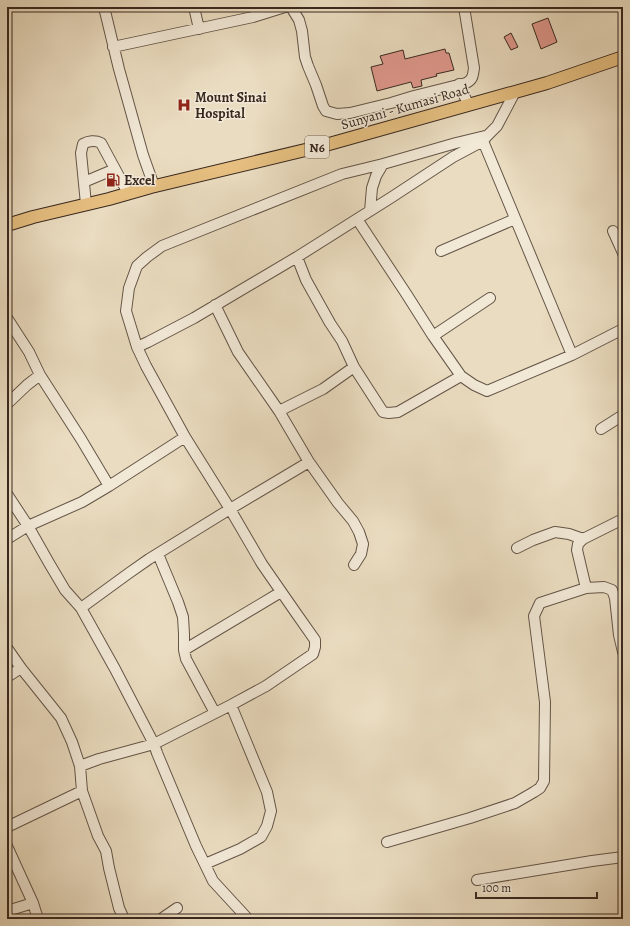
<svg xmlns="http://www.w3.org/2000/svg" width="630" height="926" viewBox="0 0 630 926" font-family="Alegreya,serif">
	<rect width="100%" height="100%" fill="#eadcc0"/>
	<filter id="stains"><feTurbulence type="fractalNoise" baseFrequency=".005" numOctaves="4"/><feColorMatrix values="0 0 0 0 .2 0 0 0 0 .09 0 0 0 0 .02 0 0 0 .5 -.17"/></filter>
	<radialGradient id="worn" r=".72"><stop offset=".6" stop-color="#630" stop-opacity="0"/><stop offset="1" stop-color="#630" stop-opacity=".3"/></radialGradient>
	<!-- building -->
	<path fill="#df978c" stroke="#38281f" d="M548 18 557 42 541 49 532 24Z
		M511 33 518 47 511 50 504 37Z
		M445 49 446 53H449L454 70 436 74 437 76 421 80 422 86 413 88 411 82 377 91 371 67 383 64 380 56 403 50 405 59Z"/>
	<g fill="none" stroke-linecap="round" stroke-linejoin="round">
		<!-- minor casing -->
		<g stroke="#645547" stroke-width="12">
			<path id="minor" d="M104 7 119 69 143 155 154 186
				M194 7 199 29
				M291 7 299 20 302 31 305 57 308 66 316 85 323 106 326 111 337 114 350 113 391 103 414 96 466 83C473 80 473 75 474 68L464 7
				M113 47 253 17 285 7
				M459 84 468 104
				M483 141 572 355
				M383 164 456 143 485 136
				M84 182 115 169
				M86 204 81 153 83 144C88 141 95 140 101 143L128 193
				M357 219 407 295 433 336 461 376 474 385 487 391 572 355 623 329
				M613 231 623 253
				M441 251 515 219
				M215 305 238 352 279 411 309 462 338 503 353 521 359 532 363 544 361 554 354 565
				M7 318 29 352 40 375 81 439 109 486
				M433 336 490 298
				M137 347 126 311 129 288 137 266 147 257 162 246 342 174 383 164 376 176 372 188 370 211
				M354 367 363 381 383 412 389 413 398 412 461 376
				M7 404 27 385 40 375
				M279 411 323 389 354 367 342 341 330 323 306 280 297 257
				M601 429 623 415
				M185 437 146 366 137 347 148 342 194 318 297 257 392 197 453 157 483 141 487 136 497 126 515 92
				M7 494 28 526 82 502 109 486 185 437 230 509 262 564 296 613 315 640V647L313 654 266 686 231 705 154 744 99 759 80 766 72 742 61 718 21 668 7 648
				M7 539 28 526 49 563 65 590 81 608 115 669 154 744 157 753 196 846 213 881 248 919
				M517 548 533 540 555 532 569 534 583 539
				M158 554 178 602 183 617 184 634V650L186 659 215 713
				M586 588 577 550 578 544 583 539 623 519
				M81 608 129 573 149 559 230 509 309 462
				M184 650 281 592
				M7 677 21 668
				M80 766 82 791 98 836 106 851 109 868 119 908 124 919
				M7 827 82 791
				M387 842 470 818 515 803 534 792 540 788 544 781 545 702 534 616 540 603 586 588 604 587 612 590 615 598 619 635 623 652
				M7 846 33 903 38 919
				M205 864 240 849 261 837 267 826 271 811 267 792 231 705
				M477 880 592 861 623 857
				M7 911 33 903
				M161 919 177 908"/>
		</g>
		<!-- major casing -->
		<g stroke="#38281f" stroke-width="14">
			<path id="major" d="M7 225 33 217 109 199 151 187 322 146 379 130 547 83 623 57"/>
		</g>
		<!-- minor -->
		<use href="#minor" stroke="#f1e8d6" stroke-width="10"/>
		<!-- major -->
		<use href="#major" stroke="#e5be80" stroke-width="12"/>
	</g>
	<!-- icons -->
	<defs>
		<g id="hospital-bare" transform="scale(1.08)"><path d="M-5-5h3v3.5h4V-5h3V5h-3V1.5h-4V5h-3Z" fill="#8f2418" stroke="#f1e8d6" stroke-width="2.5" paint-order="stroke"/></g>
		<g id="fuel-bare" transform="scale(1.08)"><path d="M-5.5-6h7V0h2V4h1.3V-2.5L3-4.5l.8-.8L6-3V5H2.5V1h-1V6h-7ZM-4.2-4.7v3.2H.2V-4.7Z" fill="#8f2418" stroke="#f1e8d6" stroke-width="2.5" paint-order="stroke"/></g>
	</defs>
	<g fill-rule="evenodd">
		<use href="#hospital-bare" x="184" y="105"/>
		<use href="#fuel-bare" x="113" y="180"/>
	</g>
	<g text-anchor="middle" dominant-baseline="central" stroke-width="3" stroke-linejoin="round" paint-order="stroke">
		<!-- shield labels -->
		<rect fill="#f1e8d6" stroke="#706256" stroke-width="1" x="305" y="136" width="24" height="22" rx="3"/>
		<g font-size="13" font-weight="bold" fill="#38281f">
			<text x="317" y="147">N6</text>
		</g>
		<!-- poi labels -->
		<g font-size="14" font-weight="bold" fill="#38281f" stroke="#f1e8d6" text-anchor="start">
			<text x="195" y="97">Mount Sinai<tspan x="195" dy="16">Hospital</tspan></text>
			<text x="124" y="180">Excel</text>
		</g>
		<!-- street labels -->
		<g font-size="14" fill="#38281f" stroke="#f1e8d6">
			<text transform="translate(405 107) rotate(-16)">Sunyani - Kumasi Road</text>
		</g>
	</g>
	<!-- margin -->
	<rect width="630" height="926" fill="none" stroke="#eadcc0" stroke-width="24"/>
	<rect x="8" y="8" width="614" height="910" fill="none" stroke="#38281f" stroke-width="2"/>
	<rect x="12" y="12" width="606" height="902" fill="none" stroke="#38281f"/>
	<!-- scale -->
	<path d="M476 892v6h121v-6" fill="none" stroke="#38281f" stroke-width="2"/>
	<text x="482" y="892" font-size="12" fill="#38281f" stroke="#f1e8d6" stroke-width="3" paint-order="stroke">100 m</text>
	<rect width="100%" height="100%" filter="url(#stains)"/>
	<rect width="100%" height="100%" fill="url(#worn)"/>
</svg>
